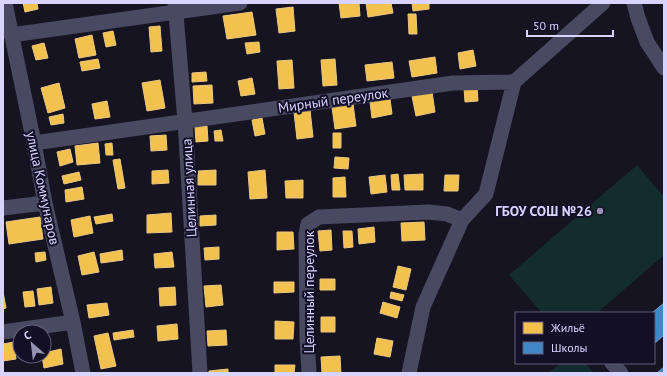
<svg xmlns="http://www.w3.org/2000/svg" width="667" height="376" viewBox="0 0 667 376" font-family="'PT Sans',sans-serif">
	<rect width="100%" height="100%" fill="#161421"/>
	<!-- green -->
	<path fill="#132c2d" d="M637 165 664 197V255L597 313H542L509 275Z
		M561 363H585L594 373H548Z"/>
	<!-- homes -->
	<path fill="#f2c14e" stroke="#eac783" d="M23 3H37L38 9 25 12Z
		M339 3H359L360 16 341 18Z
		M366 3H391L393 13 368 17Z
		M412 3H429V9L413 11Z
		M293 7 295 31 279 33 276 9Z
		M252 12 256 35 227 39 223 16Z
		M408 14H416L417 34H409Z
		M160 26 162 51 151 52 149 27Z
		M113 31 116 45 106 47 103 33Z
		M92 35 96 55 79 58 75 39Z
		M259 42 260 52 247 54 245 43Z
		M44 43 48 58 36 60 32 46Z
		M473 50 476 66 460 69 458 53Z
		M435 57 437 73 412 77 409 61Z
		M98 59 100 68 82 71 80 62Z
		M335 59 337 85 323 86 321 60Z
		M292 60 294 88 279 89 277 61Z
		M392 62 394 78 367 81 365 65Z
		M206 72 207 81 192 82V73Z
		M252 78 255 94 241 96 238 81Z
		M160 80 165 108 147 111 142 83Z
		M59 83 65 108 48 113 41 88Z
		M212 85 213 103 194 104 193 86Z
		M477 87 478 101 465 102 464 88Z
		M432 92 435 112 416 116 412 96Z
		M390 99 392 114 372 118 370 102Z
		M107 101 110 117 95 119 92 104Z
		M353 104 356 126 335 129 332 107Z
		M310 110 313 137 297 139 294 112Z
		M63 114 64 123 51 125 49 117Z
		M262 118 265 134 255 136 252 120Z
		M207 126 208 141 196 142 195 127Z
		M221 130 223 141H215L214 131Z
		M333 133H341V148H333Z
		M166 135 167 150 151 151 150 136Z
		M98 143 100 163 77 165 75 146Z
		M112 143 113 155H106L105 144Z
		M70 149 73 162 60 166 57 152Z
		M335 157 349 158 348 169 334 168Z
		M120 159 125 188 118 189 113 160Z
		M168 170 169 183 152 184V171Z
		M216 170V185H198V171Z
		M265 170 267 198 250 199 248 172Z
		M79 172 81 180 64 184 62 176Z
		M398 174 400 190H392L391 175Z
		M423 174V190H405L404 175Z
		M385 175 387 192 371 194 369 177Z
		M445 175H459L458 191H444Z
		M345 177 346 197H333V178Z
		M303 180V198H286L285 181Z
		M82 187 84 199 66 202 65 190Z
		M171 213 172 232 147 233V215Z
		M112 214 113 221 96 224 94 217Z
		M216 215V225L200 226V216Z
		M90 216 93 233 74 237 71 220Z
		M40 217 43 239 9 244 6 222Z
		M424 222 425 240 402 241 401 223Z
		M374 227 375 242 359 244 358 229Z
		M331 230 332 250 320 251 318 231Z
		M343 231H352L353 247 344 248Z
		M277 232H293L294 249 277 250Z
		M219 247V259L205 260 204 248Z
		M122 250 123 260 101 263 100 254Z
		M45 252 46 260 36 262 35 253Z
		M94 252 99 272 82 275 78 256Z
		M172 252 174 267 155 268 154 254Z
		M398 266 411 269 406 290 393 287Z
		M320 279H335V290H320Z
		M274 282H294V292L274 293Z
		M221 285 223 305 206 307 204 286Z
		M51 287 53 303 39 305 37 289Z
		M175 287 176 305 160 306 159 288Z
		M33 291 35 306 25 307 23 292Z
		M3 292 6 308 3 309Z
		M391 292 404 295 402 301 390 298Z
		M383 302 400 307 397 318 380 313Z
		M107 303 109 315 89 318 87 305Z
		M321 317H335V332H321Z
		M275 321 294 322 293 339H275Z
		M177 324 178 339 158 341 157 326Z
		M133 330 134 337 114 340 113 333Z
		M226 330 227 345 208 346 207 331Z
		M108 333 116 366 101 369 94 336Z
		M377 338 393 341 390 357 374 354Z
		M14 342 16 359 3 361V344Z
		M61 349 63 364 44 368 42 356H44V353Z
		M340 356 341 373H322L321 357Z
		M275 365H295L294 373H275Z
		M228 369V373H209V371Z"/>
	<!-- schools -->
	<path fill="#3f88c5" stroke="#6d9fd6" d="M664 303V335L654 344V313H652Z
		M664 367V373H657Z"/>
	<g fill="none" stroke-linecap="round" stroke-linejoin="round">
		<!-- minor -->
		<path stroke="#4a4962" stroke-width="15" d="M5 3 34 143 45 203 73 322 83 373
			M175 3 185 121 200 373
			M634 3 638 18 647 42 664 68
			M11 35 240 3
			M34 143 453 83 514 82 603 3
			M3 208 45 203
			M3 332 73 322
			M612 363 621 373
			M309 373 307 338 306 234 308 224 319 217 428 212 447 214 462 220
			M409 373 423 307 462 220 486 194 514 82"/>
	</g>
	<!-- markers -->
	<circle fill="#9591b1" stroke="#130f26" stroke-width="1.5" cx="600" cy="211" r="4"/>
	<g text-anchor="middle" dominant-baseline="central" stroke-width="4" stroke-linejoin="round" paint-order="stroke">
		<!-- street labels -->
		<g font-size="14" fill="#d9d4ff" stroke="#130f26">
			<text transform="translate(333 100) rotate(-8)">Мирный переулок</text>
			<text transform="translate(43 188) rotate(78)">улица Коммунаров</text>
			<text transform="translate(189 188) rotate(-93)">Целинная улица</text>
			<text transform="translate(309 292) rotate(-90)">Целинный переулок</text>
		</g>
		<!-- poi labels -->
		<g font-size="14" font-weight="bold" fill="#d9d4ff" stroke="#130f26" text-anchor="end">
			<text x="592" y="211">ГБОУ СОШ №26</text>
		</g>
	</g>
	<!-- border -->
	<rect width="667" height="376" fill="none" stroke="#d9d4ff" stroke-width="8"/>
	<!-- legend -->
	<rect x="515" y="312" width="140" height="52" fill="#130f26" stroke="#625e7d"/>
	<rect x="523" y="322" width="20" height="12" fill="#f2c14e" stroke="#625e7d"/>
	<text x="551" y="332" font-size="12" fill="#d9d4ff">Жильё</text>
	<rect x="523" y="342" width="20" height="12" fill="#3f88c5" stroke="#625e7d"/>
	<text x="551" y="352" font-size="12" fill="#d9d4ff">Школы</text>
	<!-- north arrow -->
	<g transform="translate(32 344) rotate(332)"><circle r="19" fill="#130f26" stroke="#625e7d"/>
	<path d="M0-3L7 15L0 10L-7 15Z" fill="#9591b1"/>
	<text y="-6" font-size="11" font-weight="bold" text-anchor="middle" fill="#d9d4ff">С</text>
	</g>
	<!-- scale -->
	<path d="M527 30v6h86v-6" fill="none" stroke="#d9d4ff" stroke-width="2"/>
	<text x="533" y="30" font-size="12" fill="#d9d4ff" stroke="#130f26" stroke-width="3" paint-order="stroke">50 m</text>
</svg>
